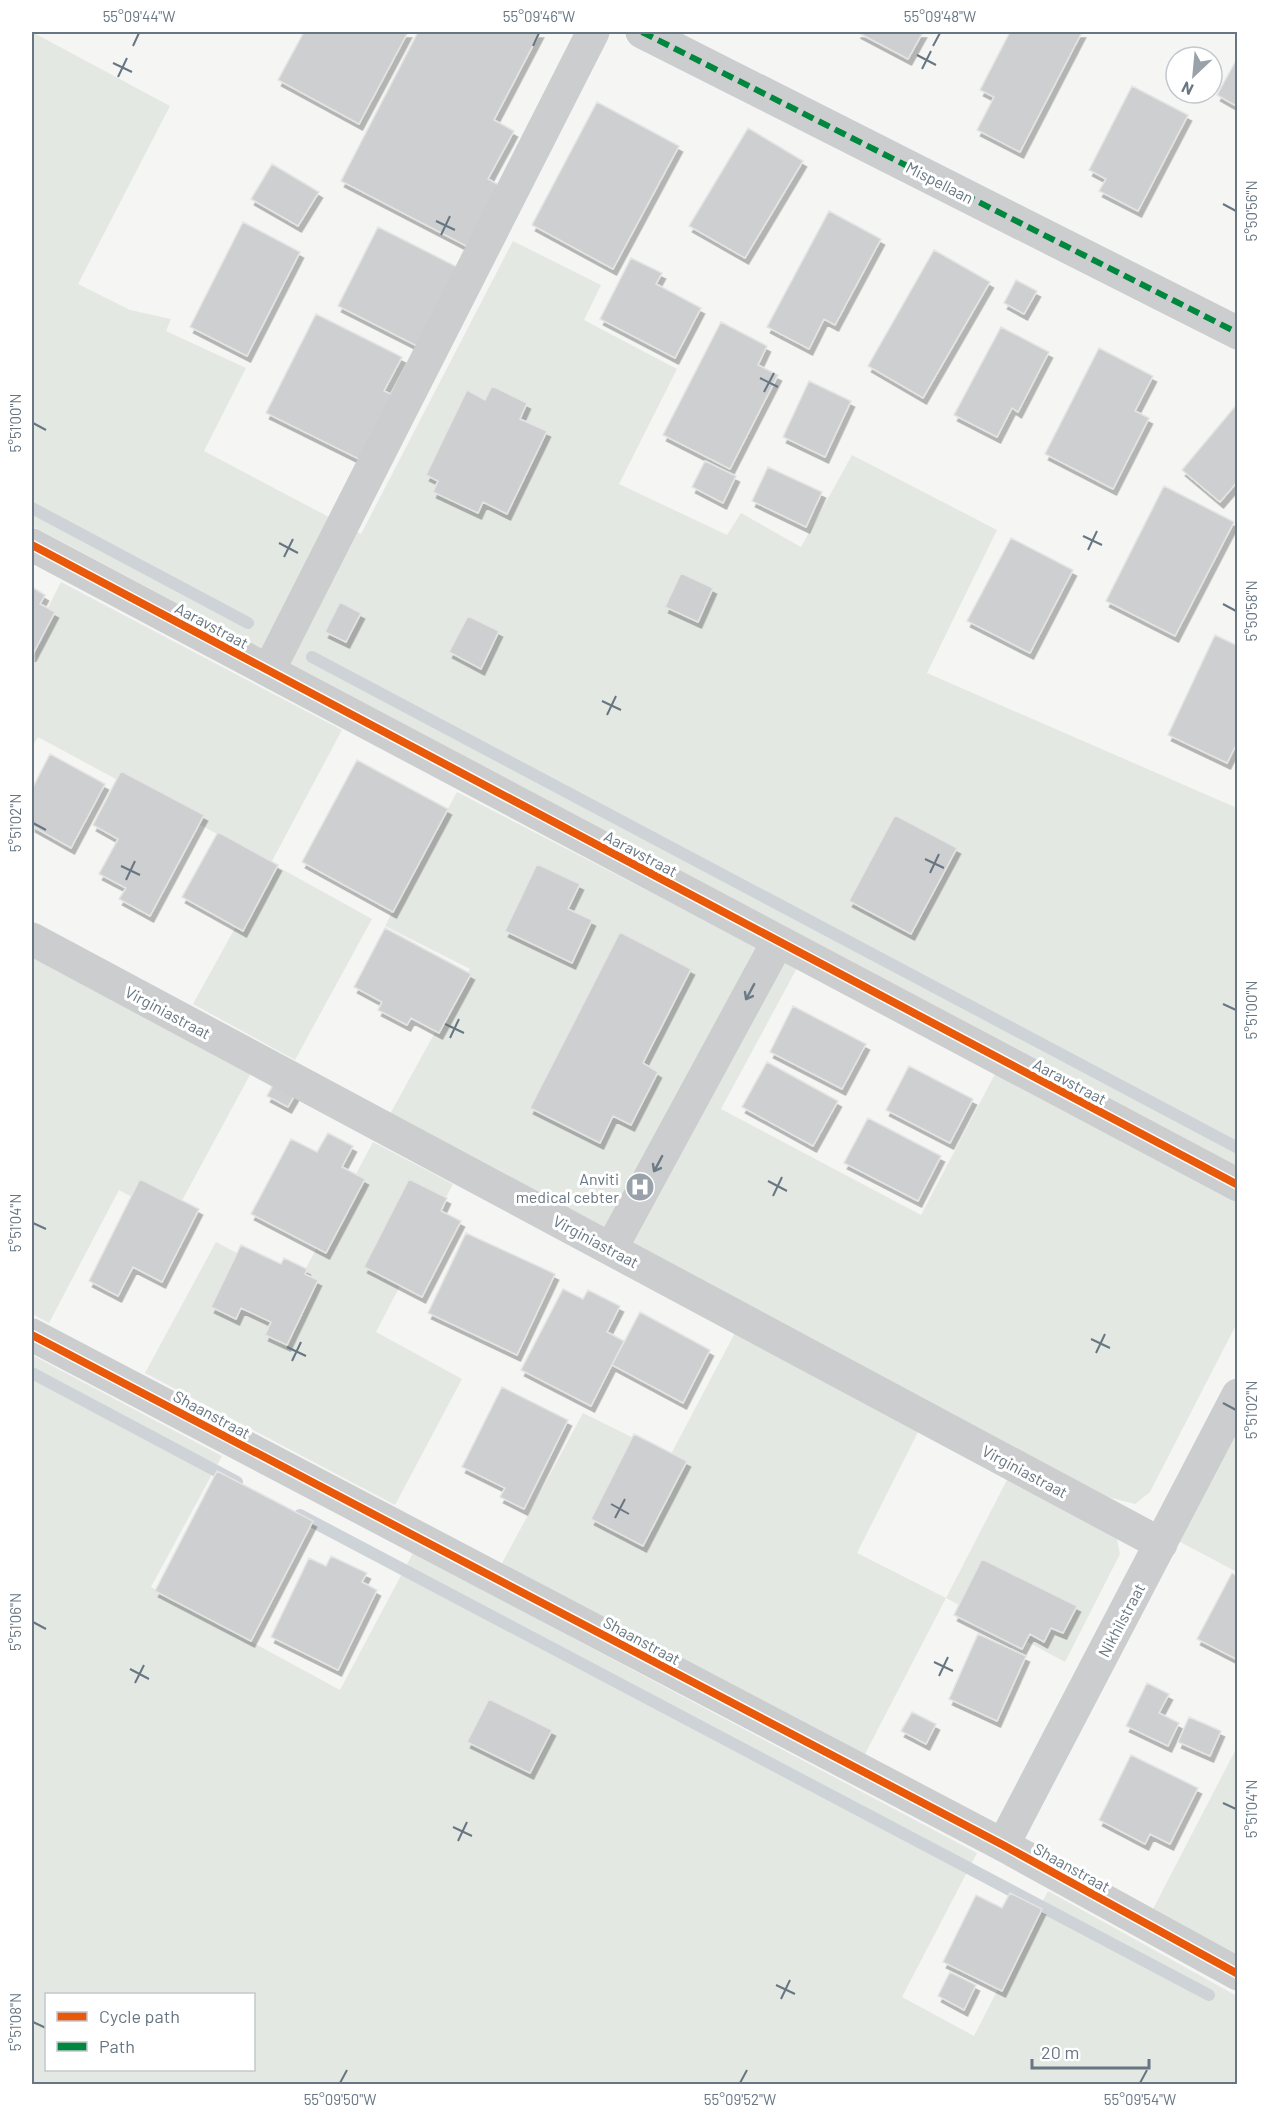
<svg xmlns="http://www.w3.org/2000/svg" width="1269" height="2116" viewBox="0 0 1269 2116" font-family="Barlow,sans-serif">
	<defs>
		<filter id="shadow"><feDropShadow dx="3.5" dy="6" stdDeviation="0" flood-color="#0004"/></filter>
	</defs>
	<rect width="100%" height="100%" fill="#f5f5f4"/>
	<!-- green -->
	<path fill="#e4e8e2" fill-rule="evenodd" d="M32 32 170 106 78 284 130 310 171 319 166 331 246 368 204 451 361 534 513 241 601 285 584 320 677 369 619 484 727 535 741 513 801 547 852 455 997 530 927 673 1237 808V1167L32 526Z
		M61 582 342 730 271 863 372 919 295 1060 193 1004 271 863 38 737 32 747V639Z
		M457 792 797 968 721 1109 921 1215 996 1072 1237 1202V1323L1150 1492 1135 1504 1108 1497 390 1114 470 969 385 926Z
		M32 955 251 1073 172 1219 119 1190 49 1323 32 1314Z
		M373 1142 453 1184 376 1332 462 1379 395 1505 145 1373 216 1242 297 1285Z
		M737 1329 919 1430 857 1553 946 1598 1009 1476 1117 1539 1120 1554 1065 1662 946 1598 864 1756 501 1565 583 1413 670 1456Z
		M32 1355 222 1456 151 1587 340 1690 413 1553 977 1853 902 1997 974 2036 1048 1891 1237 1996V2084H32ZM46 1994H254V2070H46Z
		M1237 1395V1572L1165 1534Z
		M1237 1747V1958L1152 1911Z"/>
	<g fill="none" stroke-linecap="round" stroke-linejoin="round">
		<!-- stream -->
		<path stroke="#cdd3d7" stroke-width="12" d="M32 508 248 623
			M312 657 1238 1148
			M32 1373 237 1482
			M300 1515 1209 1995"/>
	</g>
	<!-- building -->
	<path fill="#cdcfd0" stroke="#e4e4e4" stroke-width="1.5" filter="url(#shadow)" d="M304 32H408L359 124 278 80Z
		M418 32H540L494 120 514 131 488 179 506 189 474 250 341 181Z
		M857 32H923L908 59Z
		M1010 32H1082L1020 152 977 130 994 97 980 90Z
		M1238 57V107L1217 95Z
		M1132 86 1188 115 1138 211 1099 191 1106 179 1089 170Z
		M597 102 679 146 613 269 532 225Z
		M748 128 803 161 745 258 689 226Z
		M272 164 319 192 298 226 251 199Z
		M829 211 881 239 835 325 824 319 809 349 767 327Z
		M243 222 300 252 247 356 190 327Z
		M378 227 469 273 429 352 338 306Z
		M934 250 990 282 923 398 868 366Z
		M631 258 662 273 656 284 701 308 675 358 600 319Z
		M1016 280 1037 291 1024 314 1004 303Z
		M316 314 402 357 384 391 401 399 369 464 266 413Z
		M721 322 767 346 758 365 778 375 730 469 663 435Z
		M1001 327 1049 352 1018 412 1012 408 997 437 954 415Z
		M1099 348 1153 376 1135 411 1149 418 1113 489 1045 454Z
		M809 381 851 401 825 457 783 437Z
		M492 386 527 403 520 419 547 431 507 514 483 502 478 513 433 492 438 481 426 475 467 390 485 400Z
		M1238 403V481L1220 502 1182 470Z
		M705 461 736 476 723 503 692 487Z
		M768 467 822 492 806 527 752 501Z
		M1164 486 1234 522 1175 636 1106 601Z
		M1011 538 1073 570 1030 653 967 621Z
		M681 573 713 588 698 622 665 607Z
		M32 587 45 595 40 604 55 612 32 656Z
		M340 602 361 613 346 642 325 632Z
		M468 616 499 631 481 669 449 652Z
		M1215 635 1238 646V741L1227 763 1168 735Z
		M50 754 105 784 71 848 32 826V789Z
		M357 760 448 809 393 912 302 862Z
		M121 771 204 815 150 916 119 899 126 888 99 874 118 839 93 825Z
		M895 815 957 848 911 934 849 901Z
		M218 832 278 865 243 931 182 897Z
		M537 864 580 884 568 909 592 920 572 963 505 931Z
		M385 928 471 974 439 1033 411 1018 407 1025 378 1010 382 1002 354 987Z
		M620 932 691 969 643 1063 658 1072 631 1125 613 1116 600 1143 530 1108Z
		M793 1006 866 1044 842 1089 770 1052Z
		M767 1062 838 1101 813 1146 742 1107Z
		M909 1066 973 1099 950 1143 886 1110Z
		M278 1076 299 1088 288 1107 267 1096Z
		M868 1118 941 1156 918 1201 844 1163Z
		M328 1133 353 1146 342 1167 365 1179 326 1253 251 1214 291 1139 317 1152Z
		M140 1179 199 1209 162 1282 133 1267 118 1296 89 1281Z
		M409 1179 447 1198 441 1211 461 1221 422 1297 364 1267Z
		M466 1233 555 1274 517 1355 428 1313Z
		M241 1245 281 1264 284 1258 307 1269 305 1274 318 1280 287 1345 265 1335 271 1322 241 1308 236 1319 211 1307Z
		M563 1289 583 1299 588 1290 620 1306 607 1332 624 1341 591 1406 521 1370Z
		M640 1312 710 1350 683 1403 612 1365Z
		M502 1387 568 1420 524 1509 500 1497 505 1488 462 1467Z
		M634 1434 687 1461 643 1546 591 1519Z
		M217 1471 313 1521 251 1641 155 1591Z
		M331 1556 367 1573 362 1582 377 1590 338 1670 271 1637 309 1558 326 1566Z
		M982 1559 1077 1606 1063 1633 1051 1628 1044 1642 1030 1634 1022 1649 954 1615Z
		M1232 1573 1238 1577V1660L1197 1639Z
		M978 1634 1026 1656 997 1721 949 1699Z
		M1147 1683 1169 1694 1159 1713 1179 1723 1168 1746 1126 1726Z
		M489 1699 552 1730 530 1773 467 1742Z
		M912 1712 936 1724 926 1744 901 1731Z
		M1189 1717 1221 1731 1210 1756 1178 1742Z
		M1131 1755 1198 1788 1170 1844 1150 1834 1145 1844 1099 1820Z
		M1010 1893 1042 1909 1002 1991 943 1962 976 1895 1002 1908Z
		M950 1972 976 1985 964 2010 938 1996Z"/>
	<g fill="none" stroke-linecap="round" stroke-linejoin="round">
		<!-- minor -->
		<path stroke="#cbcdce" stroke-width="33" d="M642 32 1238 333
			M32 545 1238 1185
			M269 670 593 32
			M32 939 1161 1544
			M611 1249 778 941
			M32 1335 1003 1845 1238 1974
			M1003 1845 1238 1395"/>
		<!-- quiet -->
		<path stroke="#00873e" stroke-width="6" stroke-dasharray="12 6" stroke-linecap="butt" d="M642 32 1238 333"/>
		<!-- cycleway casing -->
		<g stroke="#fff" stroke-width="11">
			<path id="cycleway" d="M32 545 1238 1185
				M32 1335 1003 1845 1238 1974"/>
		</g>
		<!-- cycleway -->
		<use href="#cycleway" stroke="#e8590c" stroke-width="8"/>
	</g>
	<!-- one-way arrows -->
	<defs><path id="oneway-shaft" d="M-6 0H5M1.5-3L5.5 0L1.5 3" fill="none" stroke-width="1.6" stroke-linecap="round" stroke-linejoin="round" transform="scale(1.5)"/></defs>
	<g stroke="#6c7a86">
		<use href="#oneway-shaft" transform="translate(750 992) rotate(118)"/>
		<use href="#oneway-shaft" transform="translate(658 1164) rotate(118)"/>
	</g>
	<!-- ticks -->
	<path fill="none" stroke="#677682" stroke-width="2" d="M133 46 139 33M533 46 539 33M933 46 940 33M917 55 936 65M113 63 132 72M922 69 931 51M118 77 127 58M1223 204 1236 211M436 221 455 230M441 235 450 216M760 378 778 387M764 392 774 373M33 423 46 430M1083 536 1102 545M279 543 298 553M1088 550 1097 531M284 557 293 539M1223 604 1236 611M602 701 621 710M607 715 616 696M33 823 46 830M925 859 944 868M121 866 140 875M930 873 939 854M126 880 135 861M1223 1004 1236 1010M445 1024 464 1033M450 1038 459 1019M768 1181 787 1191M773 1196 782 1177M33 1223 46 1229M1091 1339 1110 1348M287 1347 306 1356M1096 1353 1105 1334M292 1361 301 1342M1223 1403 1236 1410M611 1504 629 1514M615 1518 625 1499M33 1622 46 1629M934 1662 953 1671M130 1669 149 1679M939 1676 948 1657M135 1683 144 1665M1223 1803 1236 1809M453 1827 472 1836M458 1841 467 1822M776 1985 795 1994M781 1999 790 1980M33 2022 46 2028M340 2083 347 2070M740 2083 747 2070M1140 2083 1147 2070"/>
	<!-- icons -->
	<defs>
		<g id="hospital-disc" transform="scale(1.5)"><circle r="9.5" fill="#99a2aa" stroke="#fff"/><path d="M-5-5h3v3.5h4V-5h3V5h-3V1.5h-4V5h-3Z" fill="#fff"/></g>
	</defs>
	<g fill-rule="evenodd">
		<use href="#hospital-disc" x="640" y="1187"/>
	</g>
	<g text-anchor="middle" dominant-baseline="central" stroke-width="6" stroke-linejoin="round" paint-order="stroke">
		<!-- street labels -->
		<g font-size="16" fill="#677682" stroke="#fff">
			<text transform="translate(940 182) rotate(27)">Mispellaan</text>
			<text transform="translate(212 625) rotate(28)">Aaravstraat</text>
			<text transform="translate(641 853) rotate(28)">Aaravstraat</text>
			<text transform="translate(168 1012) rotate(28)">Virginiastraat</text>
			<text transform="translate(1070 1081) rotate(28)">Aaravstraat</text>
			<text transform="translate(596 1241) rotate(28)">Virginiastraat</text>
			<text transform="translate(212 1414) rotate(28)">Shaanstraat</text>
			<text transform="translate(1025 1471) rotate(28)">Virginiastraat</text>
			<text transform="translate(1121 1620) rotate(-62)">Nikhilstraat</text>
			<text transform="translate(642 1640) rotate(28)">Shaanstraat</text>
			<text transform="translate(1072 1867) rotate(29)">Shaanstraat</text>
		</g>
		<!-- poi labels -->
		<g font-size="16" fill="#677682" stroke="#fff" text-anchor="end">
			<text x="619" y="1178">Anviti<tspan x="619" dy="18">medical cebter</tspan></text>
		</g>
	</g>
	<!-- border -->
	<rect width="1269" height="2116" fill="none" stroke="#ffffff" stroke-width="66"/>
	<!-- legend -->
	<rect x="45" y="1993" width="210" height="78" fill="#ffffff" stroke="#c2c8cd" stroke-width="1.5"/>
	<rect x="57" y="2012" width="30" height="9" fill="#e8590c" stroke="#c2c8cd" stroke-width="1.5"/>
	<text x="99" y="2023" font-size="18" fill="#677682">Cycle path</text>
	<rect x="57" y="2042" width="30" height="9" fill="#00873e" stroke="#c2c8cd" stroke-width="1.5"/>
	<text x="99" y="2053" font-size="18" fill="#677682">Path</text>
	<!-- north arrow -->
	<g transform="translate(1194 75) rotate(206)"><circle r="28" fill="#ffffff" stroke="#c2c8cd" stroke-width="1.5"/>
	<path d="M0-4.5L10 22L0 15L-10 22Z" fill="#99a2aa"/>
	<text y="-9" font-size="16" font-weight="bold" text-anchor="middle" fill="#677682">N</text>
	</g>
	<!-- scale -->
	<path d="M1032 2059v9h117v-9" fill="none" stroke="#677682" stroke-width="3"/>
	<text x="1041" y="2059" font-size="18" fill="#677682" stroke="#ffffff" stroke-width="4.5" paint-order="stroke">20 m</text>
	<rect x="33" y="33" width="1203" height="2050" fill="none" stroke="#677682" stroke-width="2"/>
	<g font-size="15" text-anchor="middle" fill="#677682">
		<text x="139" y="22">55°09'44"W</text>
		<text x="539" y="22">55°09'46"W</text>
		<text x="940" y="22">55°09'48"W</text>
		<text transform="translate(1252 211) rotate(-90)" y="5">5°50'56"N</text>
		<text transform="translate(16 423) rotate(-90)" y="5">5°51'00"N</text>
		<text transform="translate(1252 611) rotate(-90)" y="5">5°50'58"N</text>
		<text transform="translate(16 823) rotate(-90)" y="5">5°51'02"N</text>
		<text transform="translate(1252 1010) rotate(-90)" y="5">5°51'00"N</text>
		<text transform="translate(16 1223) rotate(-90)" y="5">5°51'04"N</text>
		<text transform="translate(1252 1410) rotate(-90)" y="5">5°51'02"N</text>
		<text transform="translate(16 1622) rotate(-90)" y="5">5°51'06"N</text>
		<text transform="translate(1252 1809) rotate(-90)" y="5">5°51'04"N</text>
		<text transform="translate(16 2022) rotate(-90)" y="5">5°51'08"N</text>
		<text x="340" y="2105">55°09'50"W</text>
		<text x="740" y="2105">55°09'52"W</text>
		<text x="1140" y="2105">55°09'54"W</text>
	</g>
</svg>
